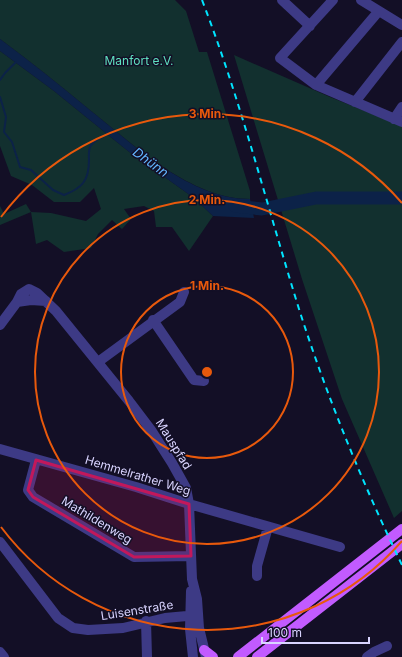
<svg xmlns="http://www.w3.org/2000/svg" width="402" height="657" viewBox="0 0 402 657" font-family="Inter,sans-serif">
	<rect width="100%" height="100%" fill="#130f26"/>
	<!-- green -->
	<path fill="#12302f" d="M0 0H175L186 11 199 52H207L250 191V199C191 199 135 146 91 111 61 86 31 62 0 39Z
		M0 51 54 91 128 151 194 198 213 216 189 251 172 227H156L154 211 144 206 124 209 131 219 122 229 112 220 98 234 91 248 64 252 47 240 36 244 31 212 0 225V206L4 214 26 204 31 212 51 213 86 221 101 209 94 188 80 202H54L32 185 11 176 0 146Z
		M234 55 330 97 402 126V511L394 518 342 399 302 279Z"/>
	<!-- water -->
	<path fill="#0c2248" d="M0 39C31 62 61 86 91 111 135 146 190 199 250 199L254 218 213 216 194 198 128 151 54 91 0 51Z"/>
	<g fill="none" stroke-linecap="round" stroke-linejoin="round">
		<!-- stream -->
		<path stroke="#0c2248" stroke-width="2" d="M0 80 5 73 16 62
			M0 97 6 117 4 132 12 142 20 167 31 170 53 190 64 195C82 188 89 181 89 160 89 155 88 150 91 145 96 139 103 136 110 133"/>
		<!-- river -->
		<path stroke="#0c2248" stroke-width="13" d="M235 206 262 209 316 198H402"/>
		<!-- minor -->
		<path stroke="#3d3a85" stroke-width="10" d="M282 0 310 26
			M333 0 280 58 316 85 402 122
			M361 0 402 25
			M316 85 378 12
			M355 102 402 42
			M394 119 402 107
			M17 302 21 294 29 289 37 293 56 311 129 401 151 430 172 463 186 488 189 504 192 579 197 599 199 628 206 657
			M153 320 194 380 204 381
			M0 325 17 302 31 300 46 301
			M98 362 180 302 184 292
			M0 449 136 487 189 504 340 547
			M36 460 28 490 33 497 134 557 191 556
			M0 542 58 618 73 628 88 630 123 628 165 618 198 615
			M257 576V566L268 527
			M191 591 190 629 193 657
			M146 621 147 657
			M0 652 4 657
			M367 657 374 652 387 646"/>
		<!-- major -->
		<path stroke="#c25bff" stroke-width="10" d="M204 650 213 657
			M238 657 402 529
			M257 657 402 544"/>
		<!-- rail -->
		<path stroke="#00e5ff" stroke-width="2" stroke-dasharray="6 5" stroke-linecap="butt" d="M202 0C241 101 267 206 299 309 327 397 362 482 402 565"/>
	</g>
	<!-- marked area -->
	<path fill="#c2185b" fill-opacity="0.2" stroke="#c2185b" stroke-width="3" stroke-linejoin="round" d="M36 460 189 504 191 556 134 557 33 497 28 490Z"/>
	<!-- distance rings -->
	<g fill="none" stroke="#e8590c" stroke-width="2">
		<circle cx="207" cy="372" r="86"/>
		<circle cx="207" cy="372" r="172"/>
		<path d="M402 541A258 258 0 0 1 1 527M1 217A258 258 0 0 1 402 203"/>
	</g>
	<g text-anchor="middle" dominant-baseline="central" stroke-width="3" stroke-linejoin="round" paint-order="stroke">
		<!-- park labels -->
		<g font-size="12" fill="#5fe0c0" stroke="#130f26">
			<text x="139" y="60">Manfort e.V.</text>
		</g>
		<!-- street labels -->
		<g font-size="12" fill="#d9d4ff" stroke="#130f26">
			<text transform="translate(174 444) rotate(58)">Mauspfad</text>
			<text transform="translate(138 475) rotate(17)">Hemmelrather Weg</text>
			<text transform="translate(97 520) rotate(31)">Mathildenweg</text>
			<text transform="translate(137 610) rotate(-9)">Luisenstraße</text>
		</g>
		<!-- water labels -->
		<g font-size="13" font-style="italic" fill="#62b6ff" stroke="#130f26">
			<text transform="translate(151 162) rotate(36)">Dhünn</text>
		</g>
	</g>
	<circle cx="207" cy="372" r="6" fill="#e8590c" stroke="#130f26" stroke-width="2"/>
	<g font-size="12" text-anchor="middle" font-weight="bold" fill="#e8590c" stroke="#130f26" stroke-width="3" stroke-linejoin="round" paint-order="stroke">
		<text x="207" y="118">3 Min.</text>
		<text x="207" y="204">2 Min.</text>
		<text x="207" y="290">1 Min.</text>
	</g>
	<!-- scale -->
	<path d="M262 637v6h107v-6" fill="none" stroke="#d9d4ff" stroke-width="2"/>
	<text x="268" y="637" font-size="12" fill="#d9d4ff" stroke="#130f26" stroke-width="3" paint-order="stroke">100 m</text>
</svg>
